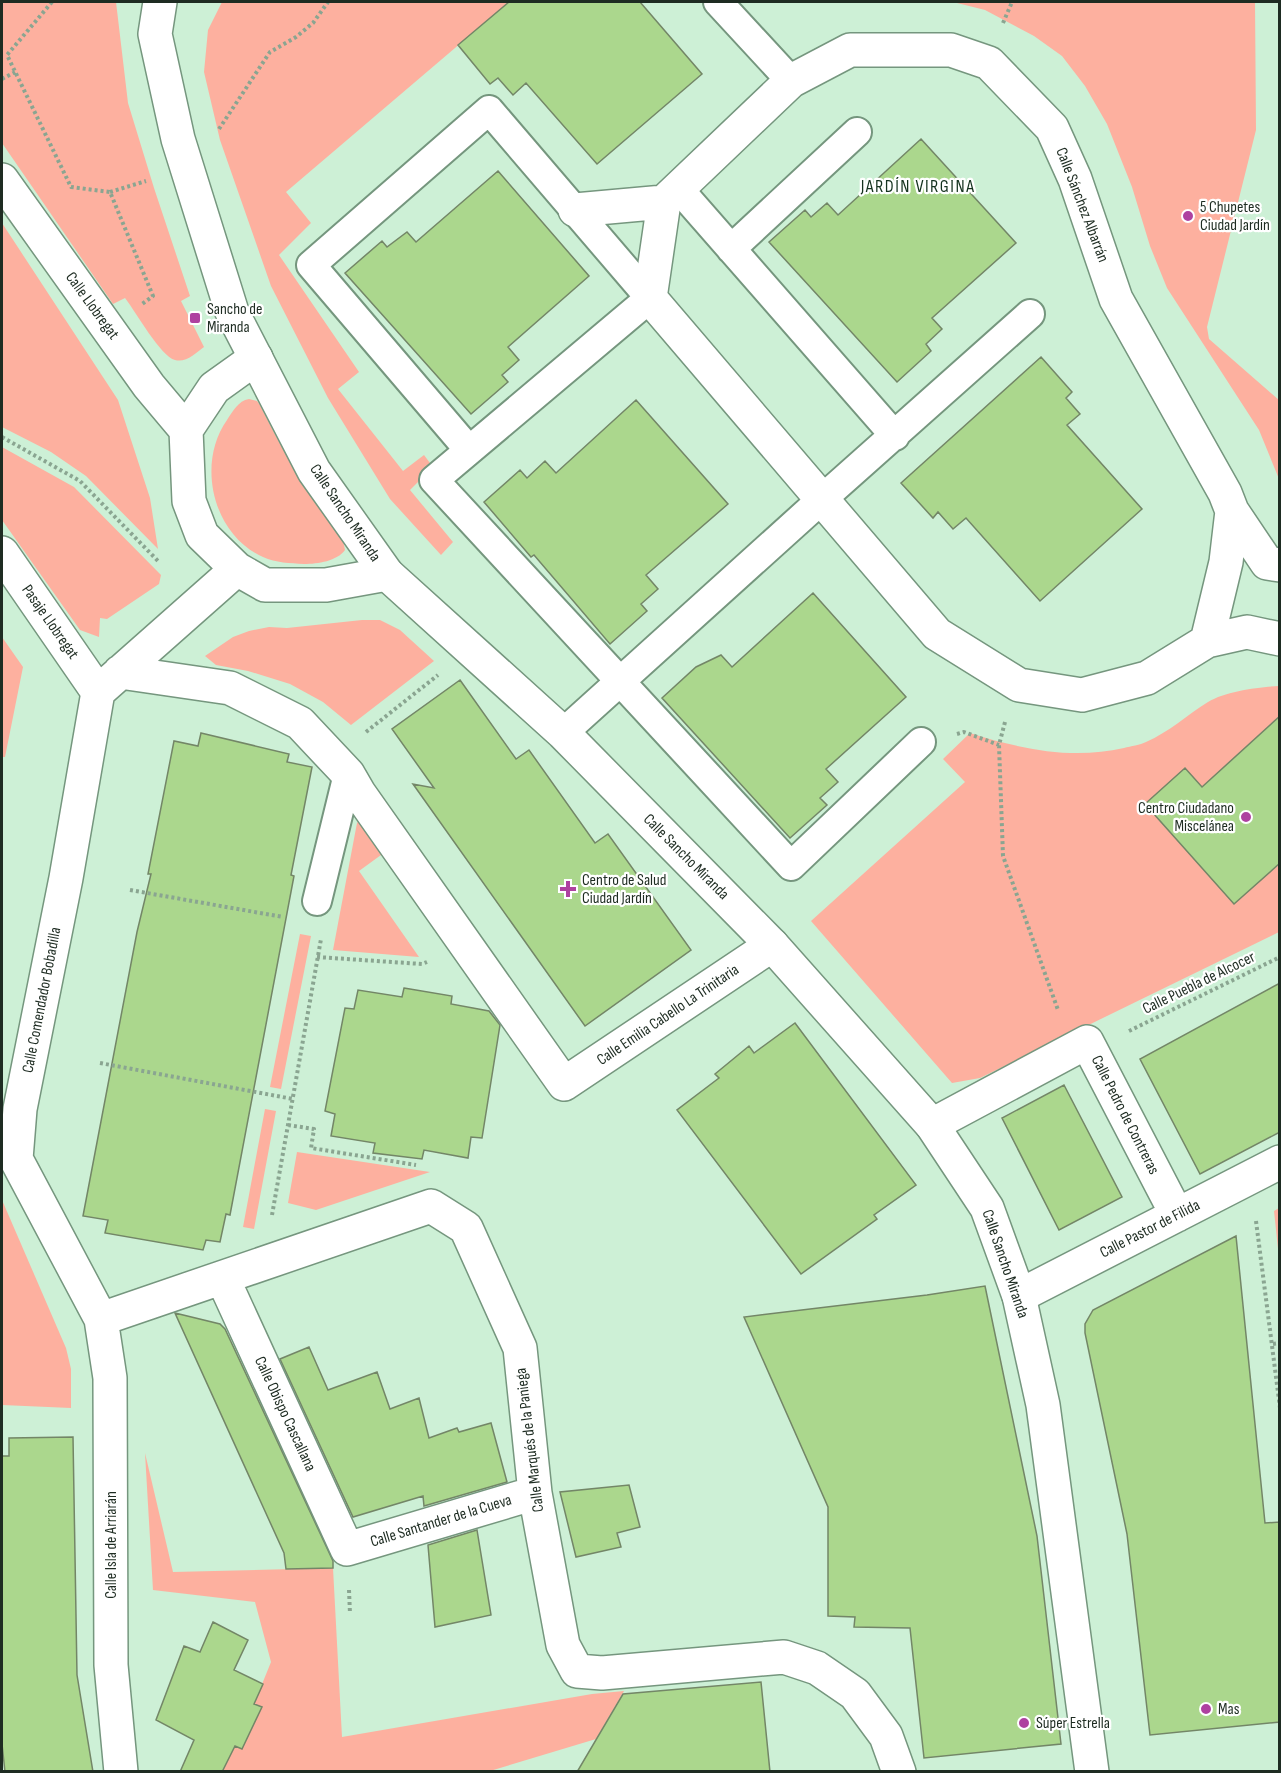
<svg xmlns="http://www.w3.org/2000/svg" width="1281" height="1773" viewBox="0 0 1281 1773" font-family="'Sofia Sans Condensed',sans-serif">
	<rect width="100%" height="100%" fill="#cdf0d6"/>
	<!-- green -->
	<path fill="#fdb09f" d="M2 2H116L128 103 154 188 190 296 181 301 204 347C196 353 186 363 175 360 161 357 136 312 125 298L113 304 2 143Z
		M222 2H509L286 192 311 223 279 255 359 372 338 389 403 471 424 455 433 467 410 490 453 542 441 555 390 499 328 398 271 286 220 140 204 72 208 30Z
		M953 2H1255L1256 130 1207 327 1209 339 1279 400V479L1259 430 1167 288 1150 246 1132 187 1107 124 1085 86 1062 56 1034 36 985 10Z
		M2 223 118 400 150 498 158 549 86 476 51 452 2 427Z
		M249 399 257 401 260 405C276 437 293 469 313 499 324 514 343 531 345 550 337 561 318 564 304 564 290 563 276 563 263 557 213 535 196 464 227 420 233 411 238 401 249 399Z
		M2 447 74 487 161 575 159 584 107 619 100 618 99 637 80 630 2 520Z
		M362 620H380L400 630 434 661 351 725 323 702 290 684 248 671 216 665 205 656 233 637 249 631 269 627 287 628Z
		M2 637 23 667 5 757H2Z
		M1279 686V932L980 1078 952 1083 811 921 965 782 943 759 970 733C1020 749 1072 760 1124 748 1131 746 1140 745 1146 742 1169 732 1187 715 1208 702 1226 691 1259 687 1279 686Z
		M361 818 383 850 381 855 359 871 419 957 333 950 357 823Z
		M300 934 311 936 281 1089 270 1087Z
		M265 1109 276 1111 254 1229 243 1227Z
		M297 1152 430 1172 316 1210 288 1203Z
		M2 1200 66 1348 71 1369V1408L2 1405Z
		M1279 1208V1258L1274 1211Z
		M145 1453 173 1572 333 1568 342 1737 592 1694 624 1691 596 1739 490 1771H222L235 1746 261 1707 254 1704 271 1662 255 1602 153 1590Z"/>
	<!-- building -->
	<path fill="#abd78d" stroke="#738667" stroke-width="1.5" d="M509 2H640L702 74 597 164 526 83 513 95 498 78 490 84 458 45Z
		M921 139 1016 243 932 318 942 329 926 344 931 351 897 382 769 242 805 210 811 217 827 203 838 215Z
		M498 171 589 276 508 347 519 360 502 375 508 382 471 414 345 273 382 241 387 247 407 232 416 242Z
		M1041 357 1072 392 1066 398 1080 414 1067 425 1142 509 1040 601 966 518 953 529 938 512 933 518 901 483Z
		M636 400 728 504 646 575 658 589 641 604 647 611 610 644 534 555 531 557 484 502 520 470 527 478 545 461 556 473Z
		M813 593 906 697 826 769 838 782 820 798 827 805 790 838 662 698 696 667 721 655 732 667Z
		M460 680 516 759 529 750 595 843 608 834 691 950 585 1026 413 784 434 788 392 729Z
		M1280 716V863L1234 904 1145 804 1185 768 1202 787Z
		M201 733 289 754 287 762 312 767 291 875 294 876 230 1215 226 1214 220 1242 206 1240 203 1250 105 1233 108 1220 83 1216 137 932 151 874H148L174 741 198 746Z
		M1280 983V1132L1200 1174 1140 1059Z
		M404 988 452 996 451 1004 489 1011 500 1025 482 1138 471 1137 468 1158 424 1150 422 1159 373 1153 375 1143 331 1136 335 1114 325 1111 345 1008 354 1009 358 990 402 997Z
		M795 1023 916 1185 874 1215 877 1219 801 1274 677 1110 719 1078 715 1074 749 1046 754 1053Z
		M1064 1085 1122 1197 1059 1230 1002 1118Z
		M1236 1236 1265 1523 1280 1522V1722L1150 1735 1127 1534 1085 1333V1324L1093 1310Z
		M985 1286 1037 1536 1061 1744 924 1758 910 1628 854 1627 855 1617 828 1616V1507L744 1317 927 1295Z
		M175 1313 220 1324 225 1329 333 1561V1568L286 1569 284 1553Z
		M309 1347 328 1390 377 1372 390 1409 419 1398 429 1438 457 1428 459 1432 491 1423 507 1482 424 1506 423 1496 353 1517 280 1359Z
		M73 1437 77 1675 93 1772H5L2 1744V1456H9V1438Z
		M629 1485 640 1527 617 1533 621 1547 576 1557 560 1492Z
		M477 1530 491 1615 435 1627 428 1545Z
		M213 1622 248 1640 234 1670 263 1684 254 1704 262 1707 242 1749 235 1746 222 1772H180L194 1740 156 1720 184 1646 200 1652Z
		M761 1682 770 1772H577L623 1694Z"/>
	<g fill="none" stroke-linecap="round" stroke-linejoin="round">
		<!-- lane casing -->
		<g stroke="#75967e" stroke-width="32">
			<path id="lane" d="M718 2 791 81
				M678 188 895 436
				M731 249 857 132
				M469 450 311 265 489 110 650 298 434 480 791 866 921 742
				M563 733 821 500 1030 314
				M317 901 348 774"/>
		</g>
		<!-- street casing -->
		<g stroke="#75967e" stroke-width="36">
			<path id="street" d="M2 180 149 386 186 430
				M575 210 664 202
				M256 358 214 388 186 430 189 501 202 535 237 569 265 585H326L387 574
				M2 553 98 692
				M1280 565 1267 563 1232 511 1225 493 1116 299 1075 179 1052 128 989 63 951 50H850L791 81 664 202 650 298 937 634 1019 685 1082 695 1147 678 1207 641 1247 632 1280 639
				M1207 641 1226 562 1232 511
				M120 672 230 688 300 723 348 774 359 793 564 1084 772 945
				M932 1125 1087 1042 1177 1215
				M223 1279 347 1549 535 1493
				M1019 1296 1280 1162
				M101 1319 431 1206 466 1228 520 1348 535 1493 563 1645 577 1671 602 1673 784 1657 817 1668 855 1694 886 1736 899 1772
				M121 1772 111 1665 110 1378 101 1319 16 1159 20 1109 66 878 98 692 237 569"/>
		</g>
		<!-- secondary casing -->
		<g stroke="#75967e" stroke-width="36">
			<path id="secondary" d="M160 2 155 34 178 139 232 312 314 471 387 574 563 733 772 945 932 1125 987 1208 1019 1296 1043 1405 1092 1772"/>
		</g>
		<!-- path -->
		<path stroke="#8aa591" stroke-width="4" stroke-dasharray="3 3" stroke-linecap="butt" d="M52 2 7 55 71 187 110 192 153 296 142 304
			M1003 23 1012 2
			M2 79 15 72
			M219 129 270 52 296 37 313 23 328 2
			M110 192 146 181
			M2 437 80 481 159 562
			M1005 722 999 745 1003 856 1058 1010
			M366 732 438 675
			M957 734 964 732 999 745
			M130 890 283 917
			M317 957 422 964 427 962
			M1129 1031 1280 957
			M100 1063 293 1099
			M288 1125 314 1129 311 1148 416 1165
			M272 1215 321 939
			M1256 1221 1280 1408
			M1273 1344 1280 1343
			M349 1590 350 1614"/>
		<!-- lane -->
		<use href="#lane" stroke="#fff" stroke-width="28"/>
		<!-- street -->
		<use href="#street" stroke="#fff" stroke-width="33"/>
		<!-- secondary -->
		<use href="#secondary" stroke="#fff" stroke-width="33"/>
	</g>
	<!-- markers -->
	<g fill="#ae41a0" stroke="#fff" stroke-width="2">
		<circle cx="1188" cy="216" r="6"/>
		<rect x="189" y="312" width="12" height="12" rx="3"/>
		<circle cx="1246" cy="817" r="6"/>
		<path d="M565 880h6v6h6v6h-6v6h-6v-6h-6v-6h6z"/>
		<circle cx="1206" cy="1709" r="6"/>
		<circle cx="1024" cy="1723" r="6"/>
	</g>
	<g text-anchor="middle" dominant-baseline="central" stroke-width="4.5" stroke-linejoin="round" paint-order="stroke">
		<!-- street labels -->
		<g font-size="16" fill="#1e2c22" stroke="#fff">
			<text transform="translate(1082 205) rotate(69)">Calle Sánchez Albarrán</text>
			<text transform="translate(92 306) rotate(54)">Calle Llobregat</text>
			<text transform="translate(345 513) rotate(56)">Calle Sancho Miranda</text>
			<text transform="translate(50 622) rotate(55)">Pasaje Llobregat</text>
			<text transform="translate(686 857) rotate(45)">Calle Sancho Miranda</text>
			<text transform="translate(1199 983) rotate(-26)">Calle Puebla de Alcocer</text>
			<text transform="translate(42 1000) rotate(-79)">Calle Comendador Bobadilla</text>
			<text transform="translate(668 1015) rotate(-34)">Calle Emilia Cabello La Trinitaria</text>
			<text transform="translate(1125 1115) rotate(63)">Calle Pedro de Contreras</text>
			<text transform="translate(1150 1229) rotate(-27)">Calle Pastor de Filida</text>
			<text transform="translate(1005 1264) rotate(71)">Calle Sancho Miranda</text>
			<text transform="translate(285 1414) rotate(65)">Calle Obispo Cascallana</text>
			<text transform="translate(530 1440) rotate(-97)">Calle Marqués de la Paniega</text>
			<text transform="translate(441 1521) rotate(-17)">Calle Santander de la Cueva</text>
			<text transform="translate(111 1545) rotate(-90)">Calle Isla de Arriarán</text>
		</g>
		<!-- poi labels -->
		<g font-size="16" fill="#1e2c22" stroke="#fff" text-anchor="start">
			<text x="1200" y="207">5 Chupetes<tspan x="1200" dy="18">Ciudad Jardín</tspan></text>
			<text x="207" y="309">Sancho de<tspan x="207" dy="18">Miranda</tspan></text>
			<text x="1234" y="808" text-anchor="end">Centro Ciudadano<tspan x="1234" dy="18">Miscelánea</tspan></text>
			<text x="582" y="880">Centro de Salud<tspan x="582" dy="18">Ciudad Jardín</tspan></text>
			<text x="1218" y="1709">Mas</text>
			<text x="1036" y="1723">Súper Estrella</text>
		</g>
		<!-- neighbourhood labels -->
		<g font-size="18" letter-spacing="1.5" fill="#14321e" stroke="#fff">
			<text x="918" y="186">JARDÍN VIRGINA</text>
		</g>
	</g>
	<!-- border -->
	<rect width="1281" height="1773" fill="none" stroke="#1e2c22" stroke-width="6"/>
</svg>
